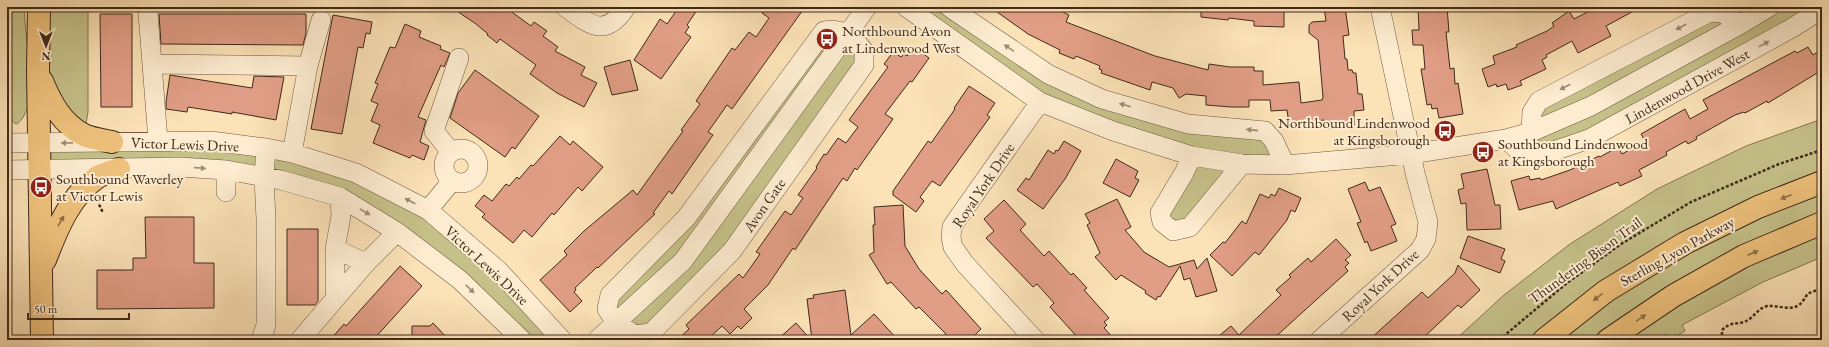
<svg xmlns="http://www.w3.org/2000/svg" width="1829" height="347" viewBox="0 0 1829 347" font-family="'EB Garamond',serif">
	<rect width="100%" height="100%" fill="#fce2b7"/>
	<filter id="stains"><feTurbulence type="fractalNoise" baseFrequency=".005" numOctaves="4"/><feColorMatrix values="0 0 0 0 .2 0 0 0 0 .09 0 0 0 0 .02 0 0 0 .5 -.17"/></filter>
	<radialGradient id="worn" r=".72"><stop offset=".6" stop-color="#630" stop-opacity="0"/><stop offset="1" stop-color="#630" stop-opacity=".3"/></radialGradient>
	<!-- green -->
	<path fill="#c6c189" stroke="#837652" d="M7 7H24C25 35 32 71 30 98 29 106 23 122 16 124L11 120 7 111Z
		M39 7H88V112L84 135 52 105Z
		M906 7H949L1102 99 1265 131 1285 165 1242 164 1190 227 1160 213 1191 156 1040 102Z
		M1769 7H1821L1539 156 1506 139 1530 132 1532 112 1710 12 1741 24Z
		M824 31 864 51 732 251 651 333 616 323 610 295 686 218Z
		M1822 119V257L1763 282 1682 325 1685 331 1670 340 1666 334 1657 340H1455L1504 295 1570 244 1657 189 1746 146Z
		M40 143 266 148 428 210 562 340H522L397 232 281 180 40 170Z"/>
	<!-- building -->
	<path fill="#e19e86" stroke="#402a1a" d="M451 7H505L531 26 534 22 547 31 543 36 558 47 555 51 585 67 581 75 597 83 584 107 557 93 530 74 536 65 500 39 497 43 487 35 488 34 476 24Z
		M679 7H699L687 25 689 27 685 33 691 37 661 79 634 60 660 19 667 24Z
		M767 7H805L732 109 727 105 708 132 713 135 672 194 669 191 653 213 655 214 598 268 597 267 575 288 576 290 574 292 582 301 570 312 540 280 567 255 564 251 584 231 633 190 637 195 683 131 681 130 700 104 696 101 732 48 735 50 749 32 756 37 769 18 762 13Z
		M990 7H1065L1063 12 1069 15 1066 22 1155 56 1208 70 1209 64 1230 67H1254V71H1263V85L1299 82 1301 103 1322 100 1323 97 1318 40 1309 33V25L1312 22 1326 21 1324 7H1345L1349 35 1343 36 1345 59H1347L1348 70H1352L1353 73H1356L1358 94H1362L1364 110 1354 111V126L1325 129 1324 120 1289 124 1287 110 1271 111 1270 100H1249V107H1231L1206 105V96L1186 94 1179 98 1173 88 1152 82 1150 90 1101 73 1102 70 1099 69 1100 66 1076 56 1074 59 1059 53 1060 50 1028 34Z
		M1201 7H1284V27L1254 26V21L1229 18 1228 20 1201 17Z
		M1418 7H1447L1449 32H1446L1450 69 1454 68 1455 84 1458 83 1463 114 1439 118 1437 108 1432 109 1431 104 1427 105 1421 69H1425L1423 45H1413L1412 30H1419Z
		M1597 7H1641L1606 26 1611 36 1578 53 1572 41 1546 55 1547 57 1542 60 1546 69 1520 81 1522 85 1508 90 1506 84 1497 87 1496 84 1488 87 1482 69 1495 64 1493 56 1517 47 1516 45 1547 31 1554 26 1552 23 1569 11 1574 19Z
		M100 14H132V107H101Z
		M159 14H306V33L303 45 161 44Z
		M333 15 372 22 370 34 366 33 363 48 358 47 342 134 311 129Z
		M405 24 421 31 419 37 441 46 440 49 450 53 444 67 441 65 418 117 426 120 420 142 429 146 424 160 412 155 410 158 373 143 380 125 371 121 378 104 371 101 378 84 375 83 390 47 395 48Z
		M914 47 929 58 912 82 910 81 885 114 893 119 857 170 855 168 847 181 843 178 795 250 793 248 768 285 744 309 752 318 741 329 738 326 730 334 722 326 707 340H677L689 329 686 325 739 274 743 278 760 254 756 252 785 211 791 215 803 198 798 195 817 168 816 167 824 154 826 155 838 138 846 143 858 127 849 120 888 67 884 64 893 52 901 57 904 54 907 56Z
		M1808 47 1813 55 1822 49V70L1768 103 1767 101 1745 113 1744 112 1735 115 1696 137 1697 139 1688 144 1686 141 1666 152 1667 155 1639 170 1642 176 1620 186 1618 182 1556 209 1553 201 1519 210 1511 181 1529 176 1530 180 1540 178 1541 180 1570 170 1599 156 1600 157 1618 147 1622 154 1645 141 1641 134 1685 109 1690 119 1708 109 1703 100 1795 51 1797 53Z
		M630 60 638 90 612 95 604 67Z
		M475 70 539 116 515 149 512 147 505 157 450 118 458 93Z
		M170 75 252 88 254 76 284 77 276 120 232 112V114L188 107 187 112 166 109V102Z
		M969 86 995 103 987 115 990 117 940 186 932 181 920 197 924 201 916 212 893 195V191L928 141 931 143 955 109 954 108Z
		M560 136 570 145 573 141 603 167 582 191 578 187 554 215 552 213 532 237 524 230 513 243 482 217 485 214 475 206 484 195 492 201 506 184 509 186 517 177 519 179 531 165 533 166Z
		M1064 141 1081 151 1065 179 1043 209 1017 190 1026 178 1029 180 1048 150 1054 154 1056 150 1058 151Z
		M1116 159 1138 171 1135 178 1139 180 1130 197 1103 183Z
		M1487 169 1495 205H1500L1501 229 1467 230 1466 203 1461 204 1458 190 1464 188 1461 174Z
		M1365 182 1369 191 1380 187 1396 224 1391 226 1397 241 1371 251 1367 241 1365 243 1357 223 1361 222 1348 189Z
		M1279 188 1301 198 1295 212 1291 210 1287 220 1259 255 1255 252 1232 276 1210 255 1223 242 1225 243 1242 221 1246 224 1260 194 1269 198 1271 194 1275 196Z
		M1117 199 1131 227 1125 230 1144 252 1169 267 1194 260 1197 269 1207 258 1217 291 1196 297 1190 278 1184 280 1180 266 1160 297 1158 296 1156 300 1145 293 1146 291 1121 275 1116 280 1095 257 1100 253 1087 225 1090 223 1085 214Z
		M1004 200 1026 224 1020 230 1044 256 1049 251 1071 275 1073 273 1087 288 1084 290 1109 318 1104 322 1107 325 1104 328 1115 340H1080L1050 307 1054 303 1037 284 1033 287 986 238 994 231 984 219Z
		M903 205 905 246 919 269 942 294 946 290 981 329 975 335 979 340H939L946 334 919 307 916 309 891 282 887 284 869 255 874 252 873 225H875L874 207Z
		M145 217H194V263H214V308L97 309V270H133V258H146Z
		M287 229H318V301L315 305H287Z
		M1468 236 1505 249 1501 259 1505 261 1500 273 1460 258Z
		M1336 239 1351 255 1345 260 1349 263 1345 267 1348 271 1272 340H1214L1231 326 1239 335 1281 295 1276 290 1291 277 1289 275 1308 258 1311 262Z
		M1458 265 1480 290 1461 308 1458 305 1421 340H1369L1422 292 1428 298 1455 273Z
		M400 266 422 286 373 340H330L344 324 346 326Z
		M845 290 851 335 874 314 898 340H846L849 337 812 340 807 299 814 298 813 295Z
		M433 323 449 340H412V326H430Z
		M796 323 811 340H777Z"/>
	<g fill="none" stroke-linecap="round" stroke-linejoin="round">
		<!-- minor casing -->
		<g stroke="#6f5841" stroke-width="20">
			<path id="minor" d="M565 7C590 25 605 39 626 7
				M906 7 1040 102 1113 131 1192 156 1242 164 1285 165 1411 154 1506 139 1531 132 1591 106 1741 24 1769 7
				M949 7 1048 74 1102 99 1188 124 1265 131 1274 141 1285 165
				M148 13 158 141
				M833 30 849 33 864 51V65L732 251 651 333 635 335 616 323 607 309 610 295 686 218 824 31Z
				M152 64 308 66
				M1531 132 1532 112 1539 101 1710 12 1722 13 1741 24
				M1506 139 1522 154 1539 156 1589 139 1792 28 1811 16 1821 7
				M7 143 211 141 266 148 292 153 356 173 428 210 498 270 562 340
				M444 166a17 17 0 1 1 34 0a17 17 0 1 1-34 0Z
				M451 152 434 131 459 58
				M292 153 308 66 321 20
				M1192 156 1184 173 1160 213 1162 222 1173 231 1190 227 1242 164
				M7 170 179 167 226 170 281 180 340 197 397 232 460 280 522 340
				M226 192V170
				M428 210 452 181
				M335 249 366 263
				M335 299 366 263 397 232
				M261 340 266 325V219L264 177 266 148
				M300 340 335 299V249L341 216 340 197
				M597 340 683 261 867 7
				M1035 340 965 264 953 247 951 237 952 227 958 218 1040 102
				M1320 340 1420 250 1426 239 1428 222 1415 173 1380 7"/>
		</g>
		<!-- major casing -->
		<g stroke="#402a1a" stroke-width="24">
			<path id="major" d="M39 7 38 70 42 340
				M42 81C51 103 62 124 84 135 93 139 103 140 112 142
				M45 260C57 229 70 195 99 176 105 173 113 171 119 169
				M1544 340 1606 291 1685 243 1758 207 1822 182
				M1608 340 1673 296 1744 256 1822 223"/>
		</g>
		<!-- path -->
		<path stroke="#402a1a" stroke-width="2.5" stroke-dasharray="3 2" stroke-linecap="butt" d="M97 200 103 213
			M1499 340 1567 283 1621 244 1691 202 1779 164 1822 150
			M1722 340V330C1732 320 1739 326 1748 320 1755 316 1759 307 1768 306 1777 305 1790 311 1799 305 1808 298 1802 294 1818 290L1822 293"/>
		<!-- minor -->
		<use href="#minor" stroke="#fdecd0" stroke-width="19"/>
		<!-- major -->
		<use href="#major" stroke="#eec17c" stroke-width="22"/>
	</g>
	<!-- one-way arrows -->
	<defs><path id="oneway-solid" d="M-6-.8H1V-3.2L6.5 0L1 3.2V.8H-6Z"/></defs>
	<g fill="#9e8b75">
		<use href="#oneway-solid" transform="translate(1681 27) rotate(152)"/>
		<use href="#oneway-solid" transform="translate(1764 44) rotate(-29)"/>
		<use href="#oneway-solid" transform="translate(1009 48) rotate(-146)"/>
		<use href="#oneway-solid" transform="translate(1565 87) rotate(152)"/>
		<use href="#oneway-solid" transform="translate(1125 105) rotate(-164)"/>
		<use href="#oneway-solid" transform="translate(1252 130) rotate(-174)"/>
		<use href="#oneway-solid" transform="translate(67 143) rotate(179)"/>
		<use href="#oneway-solid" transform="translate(200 168) rotate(4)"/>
		<use href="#oneway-solid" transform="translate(410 201) rotate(-152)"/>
		<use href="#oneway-solid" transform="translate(365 212) rotate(31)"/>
		<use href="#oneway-solid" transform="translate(470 289) rotate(44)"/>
	</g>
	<g fill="#8e6e46">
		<use href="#oneway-solid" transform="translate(1786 197) rotate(159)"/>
		<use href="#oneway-solid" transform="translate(61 221) rotate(-60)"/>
		<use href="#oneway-solid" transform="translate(1753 253) rotate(-23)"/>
		<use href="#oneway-solid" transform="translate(1598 297) rotate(142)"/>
		<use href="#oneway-solid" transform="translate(1641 318) rotate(-34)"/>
	</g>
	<!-- icons -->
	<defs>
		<g id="bus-disc" transform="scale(1.15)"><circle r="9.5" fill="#8f2418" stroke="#fdecd0"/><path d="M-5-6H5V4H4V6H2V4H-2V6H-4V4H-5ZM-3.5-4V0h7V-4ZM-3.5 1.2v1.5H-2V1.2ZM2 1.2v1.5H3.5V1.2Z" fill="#fff"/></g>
	</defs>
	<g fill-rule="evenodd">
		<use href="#bus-disc" x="827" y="39"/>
		<use href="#bus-disc" x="1445" y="131"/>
		<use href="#bus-disc" x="1483" y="152"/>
		<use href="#bus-disc" x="41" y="187"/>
	</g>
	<g text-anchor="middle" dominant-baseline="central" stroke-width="4" stroke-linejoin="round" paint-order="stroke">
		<!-- poi labels -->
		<g font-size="15" fill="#402a1a" stroke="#fdecd0" text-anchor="start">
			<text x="842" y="30">Northbound Avon<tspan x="842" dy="17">at Lindenwood West</tspan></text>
			<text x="1430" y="122" text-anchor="end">Northbound Lindenwood<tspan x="1430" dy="17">at Kingsborough</tspan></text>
			<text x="1498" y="143">Southbound Lindenwood<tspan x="1498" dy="17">at Kingsborough</tspan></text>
			<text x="56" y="178">Southbound Waverley<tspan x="56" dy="17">at Victor Lewis</tspan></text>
		</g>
		<!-- street labels -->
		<g font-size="15" fill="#402a1a" stroke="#fdecd0">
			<text transform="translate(1687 86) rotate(-29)">Lindenwood Drive West</text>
			<text transform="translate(185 144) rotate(2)">Victor Lewis Drive</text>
			<text transform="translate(983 185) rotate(-56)">Royal York Drive</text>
			<text transform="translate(764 205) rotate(-55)">Avon Gate</text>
			<text transform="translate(1677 251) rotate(-29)">Sterling Lyon Parkway</text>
			<text transform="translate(1585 260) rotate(-36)">Thundering Bison Trail</text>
			<text transform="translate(487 265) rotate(43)">Victor Lewis Drive</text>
			<text transform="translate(1380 285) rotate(-43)">Royal York Drive</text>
		</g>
	</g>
	<!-- margin -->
	<rect width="1829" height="347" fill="none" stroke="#fce2b7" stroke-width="24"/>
	<rect x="8" y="8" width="1813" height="331" fill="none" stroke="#402a1a" stroke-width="2"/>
	<rect x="12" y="12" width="1805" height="323" fill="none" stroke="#402a1a"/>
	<!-- north arrow -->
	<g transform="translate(46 46) rotate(180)" stroke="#fdecd0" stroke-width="3" paint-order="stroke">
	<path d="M0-3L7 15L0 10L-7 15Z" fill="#402a1a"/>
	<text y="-6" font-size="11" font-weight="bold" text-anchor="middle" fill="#402a1a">N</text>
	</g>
	<!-- scale -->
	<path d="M28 313v6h101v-6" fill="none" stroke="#402a1a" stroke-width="2"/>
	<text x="34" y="313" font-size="12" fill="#402a1a" stroke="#fdecd0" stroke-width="3" paint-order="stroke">50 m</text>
	<rect width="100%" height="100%" filter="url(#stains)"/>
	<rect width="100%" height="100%" fill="url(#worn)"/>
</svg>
